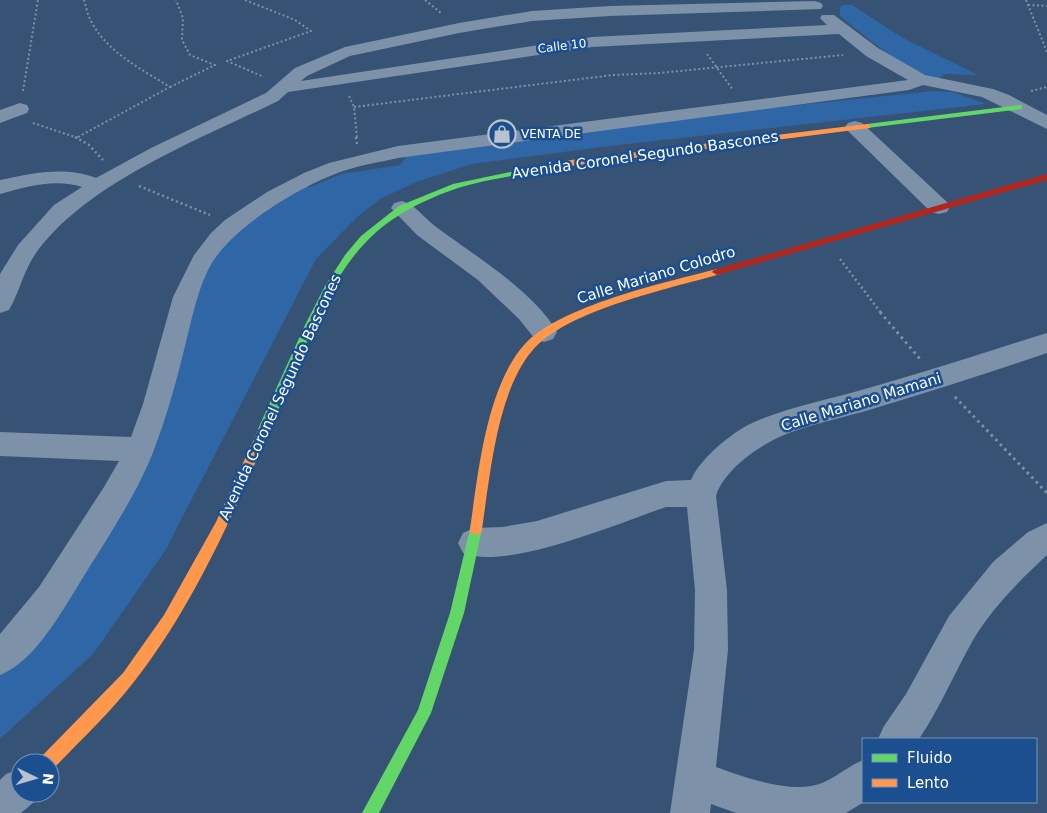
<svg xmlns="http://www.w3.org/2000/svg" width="1047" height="813" viewBox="0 0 1047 813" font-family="'DejaVu Sans',sans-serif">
	<rect width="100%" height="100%" fill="#365274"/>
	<!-- green -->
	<path fill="#2f66a5" d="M843 5H852L903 38 978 75 945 74 937 79C903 70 868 38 840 16V7Z
		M933 91 953 92 986 104 609 146 472 164 416 182 380 199 356 218 316 259 165 551 93 654 0 739V642L29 616 151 416 219 235 250 208 283 184 310 187 341 174 400 165 411 151 703 115Z"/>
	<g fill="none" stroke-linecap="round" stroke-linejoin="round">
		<!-- path-far2 -->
		<path stroke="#7d92a8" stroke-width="2" stroke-dasharray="2 2.5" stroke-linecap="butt" d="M245 0 295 20 311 31 227 61 264 77
			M425 0 441 13
			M1026 0 1047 52
			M1028 5 1047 6
			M707 54 733 90
			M170 87 215 65 190 55 182 40 183 18 176 0
			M23 91 38 0
			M1031 91 1047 87
			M349 96 354 107 357 138
			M354 107 613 75 659 73 843 55
			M33 123 78 138
			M78 137 170 87C141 69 105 51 90 19 87 13 86 6 84 0"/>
		<!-- path-far1 -->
		<path stroke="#7d92a8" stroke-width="2.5" stroke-dasharray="2 3" stroke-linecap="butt" d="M75 137 89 145 103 160
			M356 137 357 144
			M139 186 210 215
			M840 259 881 313"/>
		<!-- path -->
		<path stroke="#7d92a8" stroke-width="3" stroke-dasharray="2.5 4" stroke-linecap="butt" d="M880 312 920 359
			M955 397 1047 493"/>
		<!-- street -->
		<path fill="#7d92a8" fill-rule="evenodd" d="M815 1 821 3 823 6 821 9 610 16 532 21 459 33 350 56 307 76 301 81 592 37 827 25 820 18 822 15H834L878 48 925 75 993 89 1009 95 1047 115V129L982 97 923 85 909 90 398 158C380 162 361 165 343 171 300 186 228 229 208 270 196 295 191 323 184 350 176 383 167 415 155 447 138 494 102 546 76 589 58 618 33 662 0 675V634L39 587 104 487 119 461 0 456V432L131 437 143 404 173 297 194 255 211 233 225 220 267 192 304 173 329 163 398 146 908 80 866 56 839 34 592 47 288 92 278 101C201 139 84 183 34 256 23 273 19 293 9 310L0 313V274L18 245 54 205 82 187C56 178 25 187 0 194V180C32 173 65 166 96 178L151 148 266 93 295 68 345 47 459 23 532 11 610 6Z
			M20 103 27 105 29 109 27 113 0 123V110Z
			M855 121 862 123 947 202 950 207 947 212 939 214 931 212 848 131 845 127 848 123Z
			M402 201C416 205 424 218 435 226 472 254 534 291 557 332L553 339 544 342 535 339 519 319 478 280 417 235 391 208 394 203Z
			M1047 333V353C988 373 929 392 869 410 839 419 795 427 768 443 749 453 722 475 716 496L727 590 728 650 716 767C744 777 793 795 822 783 837 777 848 766 863 760L864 802 846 813H736L711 804 710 813H670L694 650 695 590 687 507H666C619 523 507 571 463 553L458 543 463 533 474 528 503 527 537 521 666 481 691 480C699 460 729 435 748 425 783 408 827 400 865 389 926 372 986 352 1047 333Z
			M1047 523V555C1020 580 990 610 972 642 954 674 940 708 919 739H878L884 726 906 694 949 616 993 562 1028 532Z
			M20 769V793H37L34 802 21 813H0V780L6 774Z"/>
		<!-- fast -->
		<path fill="#63d668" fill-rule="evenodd" d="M1019 105H1022V109L867 128 863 126 867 124Z
			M563 161 567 164 566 166C531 174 493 177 458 188 425 199 391 216 367 241 321 287 297 374 268 432L264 434 260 432 258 429 305 325 325 286 345 255 361 236 399 206 453 184Z
			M476 523 481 525 482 529 464 613 431 713 379 813H362L418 710 450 613 470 529 471 525Z"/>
		<!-- slow -->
		<path fill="#ff974d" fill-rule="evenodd" d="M867 124 871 126 870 128 563 167 559 164 563 161Z
			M717 269 722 272 720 274C669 289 566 310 532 351 497 392 490 476 482 529L481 533 476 535 471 533 470 529C478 474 486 388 524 345 559 306 666 282 717 269Z
			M264 424 268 426 270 429C232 517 193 607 133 683 109 714 80 741 53 769L50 770V763H39L41 757 123 673 164 615 216 522 260 426Z"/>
		<!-- jam -->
		<path fill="#b3261e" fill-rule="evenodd" d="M1047 174V180L717 275 712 272 714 270Z"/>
	</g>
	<!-- icons -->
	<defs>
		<g id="shop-ring" transform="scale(1.4375)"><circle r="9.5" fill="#1b4f8f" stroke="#b9c2ce" stroke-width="1.5"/><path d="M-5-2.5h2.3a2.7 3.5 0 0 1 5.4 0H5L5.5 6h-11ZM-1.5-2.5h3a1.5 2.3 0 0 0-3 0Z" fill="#b9c2ce"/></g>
	</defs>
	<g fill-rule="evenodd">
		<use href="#shop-ring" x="502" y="134"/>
	</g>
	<g text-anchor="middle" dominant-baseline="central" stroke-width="5" stroke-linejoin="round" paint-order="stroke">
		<!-- far-street labels -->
		<g font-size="12" fill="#fff" stroke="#1b4f8f">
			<text transform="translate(562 46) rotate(-7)">Calle 10</text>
		</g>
		<!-- far-poi labels -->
		<g font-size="12" fill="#fff" stroke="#1b4f8f" text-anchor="start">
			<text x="521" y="134">VENTA DE</text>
		</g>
		<!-- street labels -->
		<g font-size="15" fill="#fff" stroke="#1b4f8f">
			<text transform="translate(645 155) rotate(-8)">Avenida Coronel Segundo Bascones</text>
			<text transform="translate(656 275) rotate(-17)">Calle Mariano Colodro</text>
			<text transform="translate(280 397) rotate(-65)">Avenida Coronel Segundo Bascones</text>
			<text transform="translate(861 402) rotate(-17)">Calle Mariano Mamani</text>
		</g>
	</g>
	<!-- legend -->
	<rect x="862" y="738" width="175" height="65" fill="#1b4f8f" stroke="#7695bc"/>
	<rect x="872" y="754" width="25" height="8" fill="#63d668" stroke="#7695bc"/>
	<text x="907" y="763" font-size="15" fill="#ffffff">Fluido</text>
	<rect x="872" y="779" width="25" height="8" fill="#ff974d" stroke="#7695bc"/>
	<text x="907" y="788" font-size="15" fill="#ffffff">Lento</text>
	<!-- north arrow -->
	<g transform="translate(35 778) rotate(95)"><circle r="24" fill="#1b4f8f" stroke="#7695bc"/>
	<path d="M0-4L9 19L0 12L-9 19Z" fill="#b9c2ce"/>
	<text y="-8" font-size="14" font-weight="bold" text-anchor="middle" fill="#ffffff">N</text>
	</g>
</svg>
